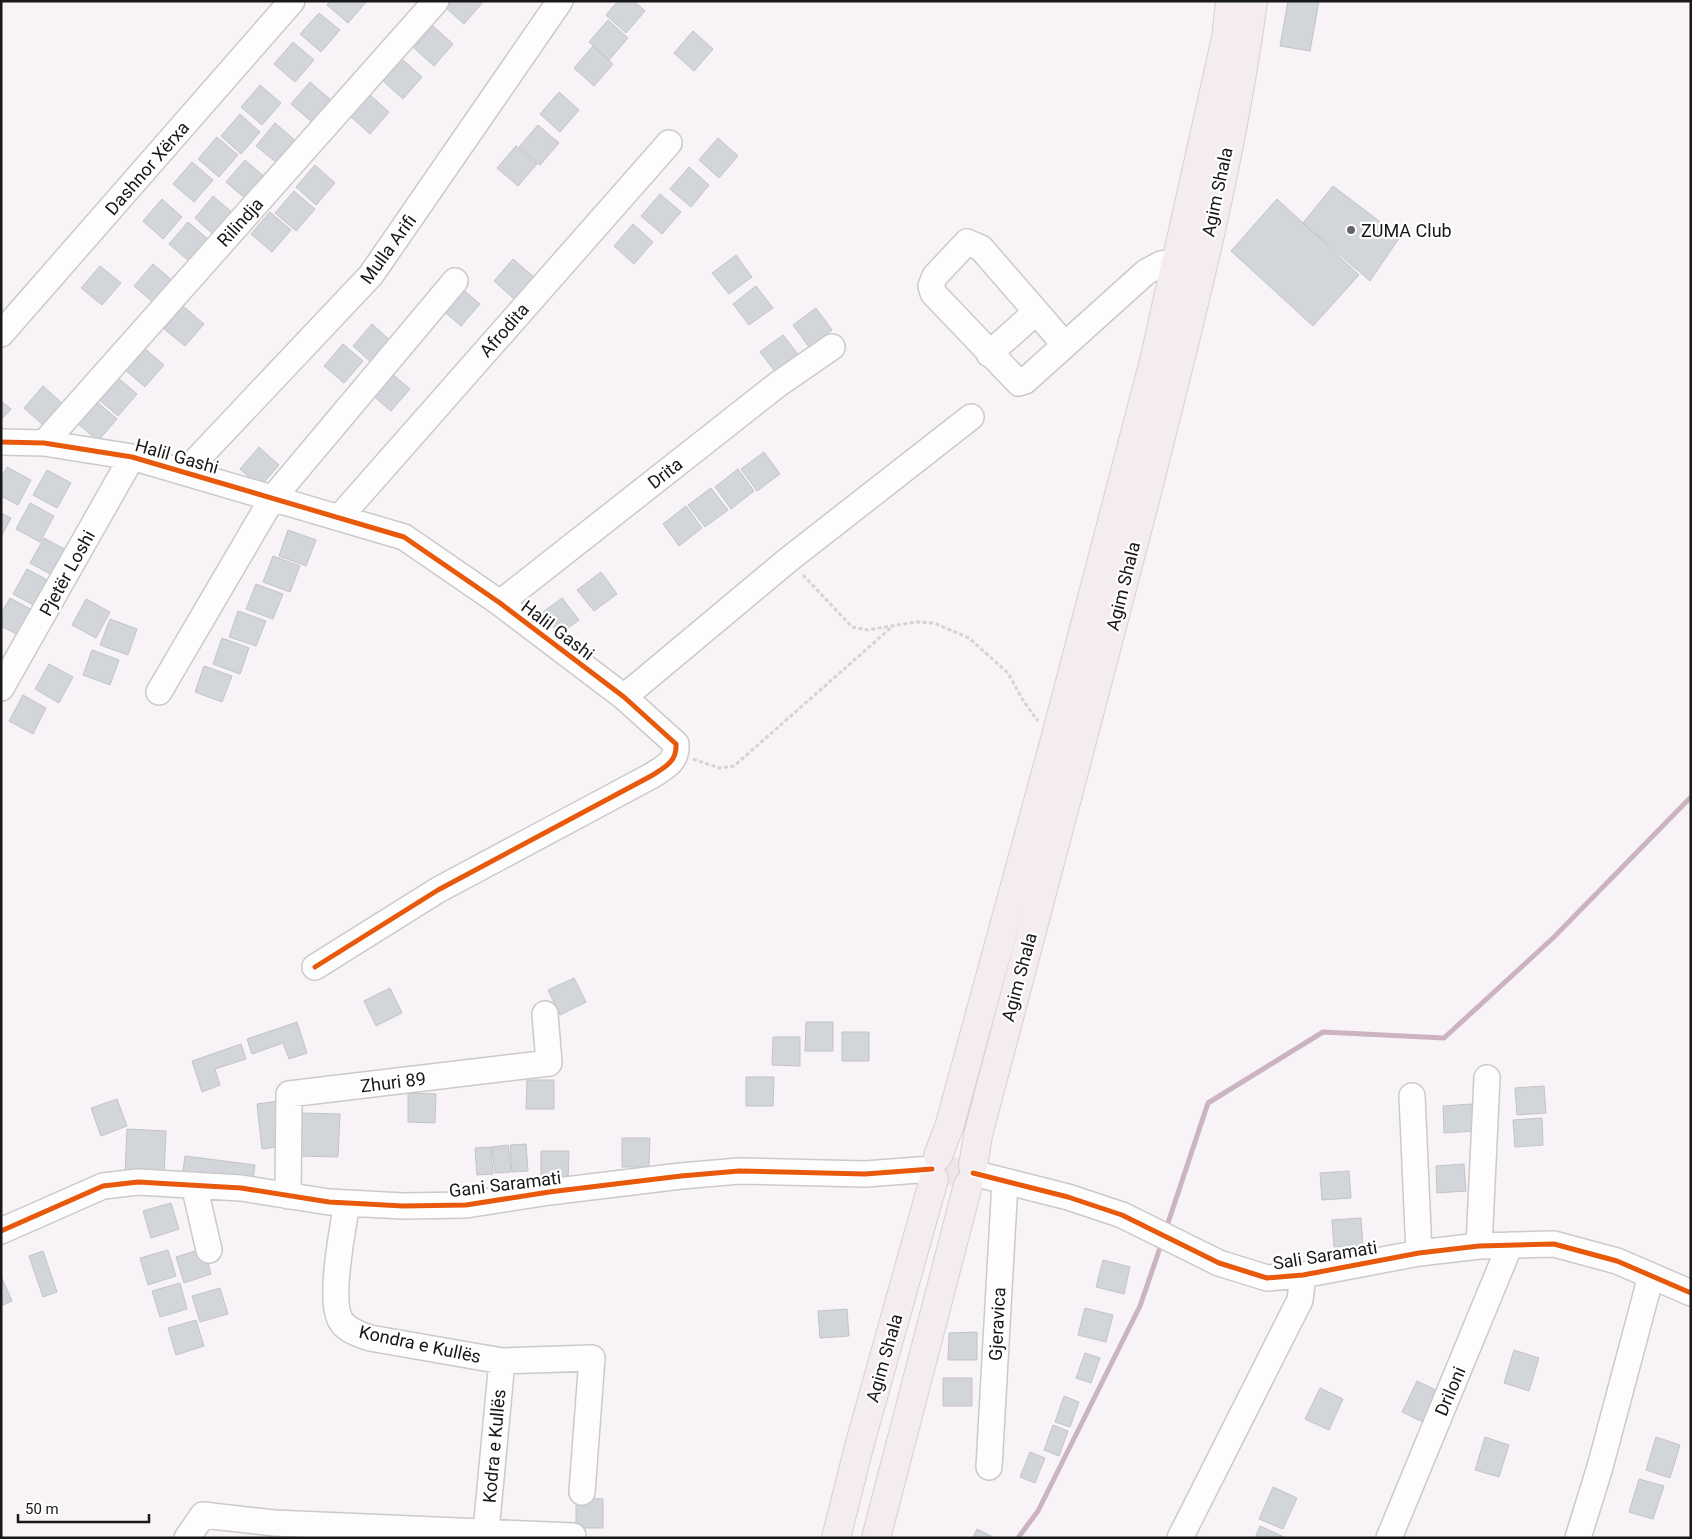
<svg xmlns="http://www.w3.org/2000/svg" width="1692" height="1539" viewBox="0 0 1692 1539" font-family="Roboto,sans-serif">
	<rect width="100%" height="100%" fill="#f8f3f6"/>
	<!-- green -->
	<path fill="#f1e4ea" d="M949 1156 959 1157 966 1164 954 1187 944 1184 938 1166Z"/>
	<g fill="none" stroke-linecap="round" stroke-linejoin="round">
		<!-- stream -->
		<path stroke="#cbb4c0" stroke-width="5" d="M1166 1229 1208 1103 1323 1032 1444 1038 1553 938 1691 797
			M1018 1538 1038 1511 1140 1306 1162 1242"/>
	</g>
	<!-- building -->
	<path fill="#d2d6da" stroke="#c4c3c5" d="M330 1H367L348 23 327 5Z
		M448 1H482L483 2 464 24 444 6Z
		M618 1H634L645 11 626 33 606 15Z
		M1288 1H1319L1310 51 1280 46Z
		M319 13 340 30 321 52 300 34Z
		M608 20 628 38 609 60 589 42Z
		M433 26 453 44 434 66 414 48Z
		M693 31 713 49 694 71 674 53Z
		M293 42 314 60 295 82 274 64Z
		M593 46 613 64 594 86 574 68Z
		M402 59 422 77 403 99 383 81Z
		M310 82 331 100 312 122 291 104Z
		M260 85 281 103 262 125 241 107Z
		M559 92 579 110 560 132 540 114Z
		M369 94 389 112 370 134 350 116Z
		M240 114 260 132 241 154 221 136Z
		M275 123 296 141 277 163 256 146Z
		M538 125 559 143 540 165 519 147Z
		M217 137 238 155 219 177 198 159Z
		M718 138 738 156 719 178 699 160Z
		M516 146 537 164 518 186 497 168Z
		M245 160 266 178 247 200 226 182Z
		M192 162 213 180 194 202 173 184Z
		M315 165 335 183 316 205 296 187Z
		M689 167 709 185 691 207 670 189Z
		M1333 186 1400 237 1370 281 1303 223Z
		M294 191 315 209 296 231 275 213Z
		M660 194 681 212 662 234 641 216Z
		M213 196 234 214 215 236 195 218Z
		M162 199 182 217 163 239 143 221Z
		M1277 199 1359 275 1313 326 1231 251Z
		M270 212 291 230 272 252 251 234Z
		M188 222 209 240 190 262 169 244Z
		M633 224 653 242 634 264 614 246Z
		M736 255 752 277 729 294 712 273Z
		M513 259 534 277 514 299 494 281Z
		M153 264 174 282 155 304 134 286Z
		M100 266 121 283 102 305 81 288Z
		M459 286 480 304 461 326 440 308Z
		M756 286 773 308 749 325 733 304Z
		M183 306 204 324 185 346 164 329Z
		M816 308 832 330 809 347 793 325Z
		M372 324 392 342 373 364 353 346Z
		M783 335 800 357 777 374 760 352Z
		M343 344 363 361 344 383 324 366Z
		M143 347 164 365 145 387 124 369Z
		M389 371 410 389 391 411 370 393Z
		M116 376 137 394 118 416 97 398Z
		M43 386 63 404 44 426 24 408Z
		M1 401 11 409 1 420Z
		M96 401 117 419 98 441 77 423Z
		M259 447 279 465 260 487 240 469Z
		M764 452 780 474 757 491 741 469Z
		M7 467 31 480 18 505 1 496V478Z
		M738 469 754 491 731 509 715 487Z
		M47 470 71 483 57 508 33 495Z
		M711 488 728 510 705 527 688 505Z
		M30 503 54 516 40 542 16 529Z
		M686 506 702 528 679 546 663 524Z
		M1 513 11 518 1 537Z
		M288 530 316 540 306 566 279 556Z
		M44 538 68 551 54 576 30 563Z
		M273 556 300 566 290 592 263 582Z
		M27 569 51 582 37 607 13 594Z
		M601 572 617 594 594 611 577 590Z
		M256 584 283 594 273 619 246 609Z
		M10 598 34 611 20 636 1 626V614Z
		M562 598 579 620 556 637 539 615Z
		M86 599 110 612 96 638 72 625Z
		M238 611 266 621 256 646 229 637Z
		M110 619 137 629 128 655 100 645Z
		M222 638 249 648 240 674 213 664Z
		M92 650 119 660 110 685 83 675Z
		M49 664 73 677 59 703 35 689Z
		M204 666 232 676 222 702 195 692Z
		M23 695 46 708 33 734 9 721Z
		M574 978 586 1002 560 1015 548 990Z
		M390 988 402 1013 376 1026 364 1001Z
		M297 1022 307 1053 289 1059 283 1043 252 1054 247 1039Z
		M806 1022H833V1051H805Z
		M842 1032H869V1061H842Z
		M773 1037H800V1066L772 1065Z
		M241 1044 246 1059 215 1069 220 1085 202 1092 192 1061Z
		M746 1077H774L773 1106H746Z
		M527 1080H554V1109H526Z
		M1544 1086 1546 1113 1517 1115 1515 1088Z
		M408 1093 436 1094 435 1123 408 1122Z
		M117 1099 127 1126 101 1136 91 1108Z
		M279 1101 284 1146 262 1149 257 1104Z
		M1472 1104 1474 1131 1444 1133 1443 1106Z
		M301 1113 340 1114 338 1157 299 1156Z
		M1542 1118 1543 1145 1515 1147 1513 1120Z
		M127 1129 166 1131 164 1174 125 1173Z
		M622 1138H650L649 1167H622Z
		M526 1144 528 1171 512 1172 510 1145Z
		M508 1145 511 1172 495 1173 492 1147Z
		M491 1147 493 1174 477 1175 475 1148Z
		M541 1151H569L568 1180H541Z
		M185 1156 255 1165 253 1179 183 1171Z
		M1464 1164 1466 1191 1437 1193 1436 1166Z
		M1349 1171 1351 1198 1322 1200 1320 1173Z
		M171 1203 179 1229 151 1238 143 1211Z
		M1361 1218 1363 1246 1334 1247 1332 1220Z
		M204 1248 211 1274 184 1283 176 1257Z
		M168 1250 176 1276 148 1285 140 1258Z
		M43 1251 57 1292 43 1297 29 1256Z
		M1103 1260 1130 1267 1124 1294 1096 1287Z
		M1 1276 12 1301 1 1306Z
		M180 1283 187 1309 160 1317 152 1291Z
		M220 1288 228 1314 200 1322 192 1296Z
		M1085 1308 1113 1315 1106 1342 1078 1335Z
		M847 1309 849 1336 820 1338 818 1311Z
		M196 1320 204 1346 176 1355 168 1328Z
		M977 1332V1360H948L949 1333Z
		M1514 1350 1539 1358 1529 1391 1504 1383Z
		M1085 1353 1100 1358 1091 1383 1076 1378Z
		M943 1378H972V1406H943Z
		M1417 1381 1440 1392 1425 1423 1402 1412Z
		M1320 1388 1343 1399 1329 1430 1305 1419Z
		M1064 1396 1079 1402 1070 1427 1055 1422Z
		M1053 1425 1068 1431 1059 1456 1044 1450Z
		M1485 1437 1509 1445 1499 1477 1475 1470Z
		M1656 1437 1680 1445 1670 1478 1646 1470Z
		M1030 1452 1045 1458 1035 1483 1020 1477Z
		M1639 1479 1664 1486 1653 1519 1629 1512Z
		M1273 1487 1297 1498 1283 1529 1259 1519Z
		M576 1498 603 1499V1528H576Z
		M1260 1526 1284 1537 1283 1538H1255Z
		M977 1529 995 1538H973Z"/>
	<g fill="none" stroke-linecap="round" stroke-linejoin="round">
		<!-- minor casing -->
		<g stroke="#ccc9cb" stroke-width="28">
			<path id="minor" d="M1 334 292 1
				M1065 345 981 248 967 242 935 276 931 286 933 293 1019 383 1025 381 1146 272 1161 264 1176 262
				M989 354 1036 312
				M1 442 44 443 132 457 404 537 500 603 624 697 676 744C677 762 665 767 651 776L438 890 315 967
				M44 443 436 1
				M185 472 371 275 560 1
				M339 518 669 143
				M500 603 777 385 832 347
				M1 688 132 457
				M159 692 272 499 455 281
				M624 697 788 560 971 417
				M1412 1096 1419 1253
				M973 1173 1068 1197 1122 1215 1219 1263 1267 1278 1303 1275 1419 1253 1479 1246 1554 1244 1617 1261 1691 1293
				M194 1185 209 1250
				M288 1196 289 1094 549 1063 545 1014
				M347 1203C343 1228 328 1301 341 1321 347 1331 359 1334 370 1338L502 1361 592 1358 582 1492
				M1 1231 103 1186 138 1182 241 1188 329 1202 403 1206 466 1205 549 1192 681 1176 739 1171 865 1174 932 1169
				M1479 1246 1487 1078
				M989 1467 1005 1182
				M486 1531 502 1361
				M187 1538 203 1515 274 1523 573 1536
				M1180 1538 1300 1300 1303 1275
				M1389 1538 1510 1245
				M1578 1538 1600 1467 1651 1276"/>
		</g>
		<!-- major casing -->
		<g stroke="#d3d1d2" stroke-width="30">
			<path id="major" d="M938 1156 950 1124 1057 732 1154 361 1226 38 1230 1
				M973 1166 978 1135C1034 923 1090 712 1145 500 1186 337 1231 167 1253 1
				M836 1538 860 1443 934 1179
				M876 1538 968 1185"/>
		</g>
		<!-- path -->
		<path stroke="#d4d4d4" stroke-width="3" stroke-dasharray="4 2.5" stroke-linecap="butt" d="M803 575 852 627 867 630 916 622 934 623 969 638 1008 673 1024 702 1038 721
			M693 759 719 768 734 766 894 625"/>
		<!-- minor -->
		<use href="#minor" stroke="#fefdfe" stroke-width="25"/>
		<!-- major -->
		<use href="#major" stroke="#f4ecf1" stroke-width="28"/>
		<!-- cycleway casing -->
		<g stroke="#fff" stroke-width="8">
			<path id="cycleway" d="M1 442 44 443 132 457 404 537 500 603 624 697 676 744C677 762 665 767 651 776L438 890 315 967
				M973 1173 1068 1197 1122 1215 1219 1263 1267 1278 1303 1275 1419 1253 1479 1246 1554 1244 1617 1261 1691 1293
				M1 1231 103 1186 138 1182 241 1188 329 1202 403 1206 466 1205 549 1192 681 1176 739 1171 865 1174 932 1169"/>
		</g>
		<!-- cycleway -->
		<use href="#cycleway" stroke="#e8590c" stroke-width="5"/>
	</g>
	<!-- markers -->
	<circle fill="#676466" stroke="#fff" stroke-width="2" cx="1351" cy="230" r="5"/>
	<g text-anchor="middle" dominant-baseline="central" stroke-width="4.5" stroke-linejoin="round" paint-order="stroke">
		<!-- street labels -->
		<g font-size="18" fill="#191718" stroke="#fff">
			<text transform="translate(147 168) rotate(-49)">Dashnor Xërxa</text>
			<text transform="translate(1217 192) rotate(-78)">Agim Shala</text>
			<text transform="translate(240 222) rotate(-48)">Rilindja</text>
			<text transform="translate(388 249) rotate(-54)">Mulla Arifi</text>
			<text transform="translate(504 330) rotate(-49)">Afrodita</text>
			<text transform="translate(177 456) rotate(16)">Halil Gashi</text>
			<text transform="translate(665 473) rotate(-38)">Drita</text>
			<text transform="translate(67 573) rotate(-61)">Pjetër Loshi</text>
			<text transform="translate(1123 586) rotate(-76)">Agim Shala</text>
			<text transform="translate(558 630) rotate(37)">Halil Gashi</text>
			<text transform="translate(1019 977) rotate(-75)">Agim Shala</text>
			<text transform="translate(393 1082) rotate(-7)">Zhuri 89</text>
			<text transform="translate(505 1184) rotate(-7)">Gani Saramati</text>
			<text transform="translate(1325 1255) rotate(-9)">Sali Saramati</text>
			<text transform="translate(997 1324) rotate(-87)">Gjeravica</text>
			<text transform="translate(420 1344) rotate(12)">Kondra e Kullës</text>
			<text transform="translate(884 1358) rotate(-74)">Agim Shala</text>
			<text transform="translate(1450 1391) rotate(-67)">Driloni</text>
			<text transform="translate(494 1446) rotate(-85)">Kodra e Kullës</text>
		</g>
		<!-- poi labels -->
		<g font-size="18" fill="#191718" stroke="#fff" text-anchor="start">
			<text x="1361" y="230">ZUMA Club</text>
		</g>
	</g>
	<!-- border -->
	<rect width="1692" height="1539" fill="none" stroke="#191718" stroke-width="5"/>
	<!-- scale -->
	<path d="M18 1514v8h131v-8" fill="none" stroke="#191718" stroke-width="2.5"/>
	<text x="25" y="1514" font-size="15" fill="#191718" stroke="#ffffff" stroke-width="4" paint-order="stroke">50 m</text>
</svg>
